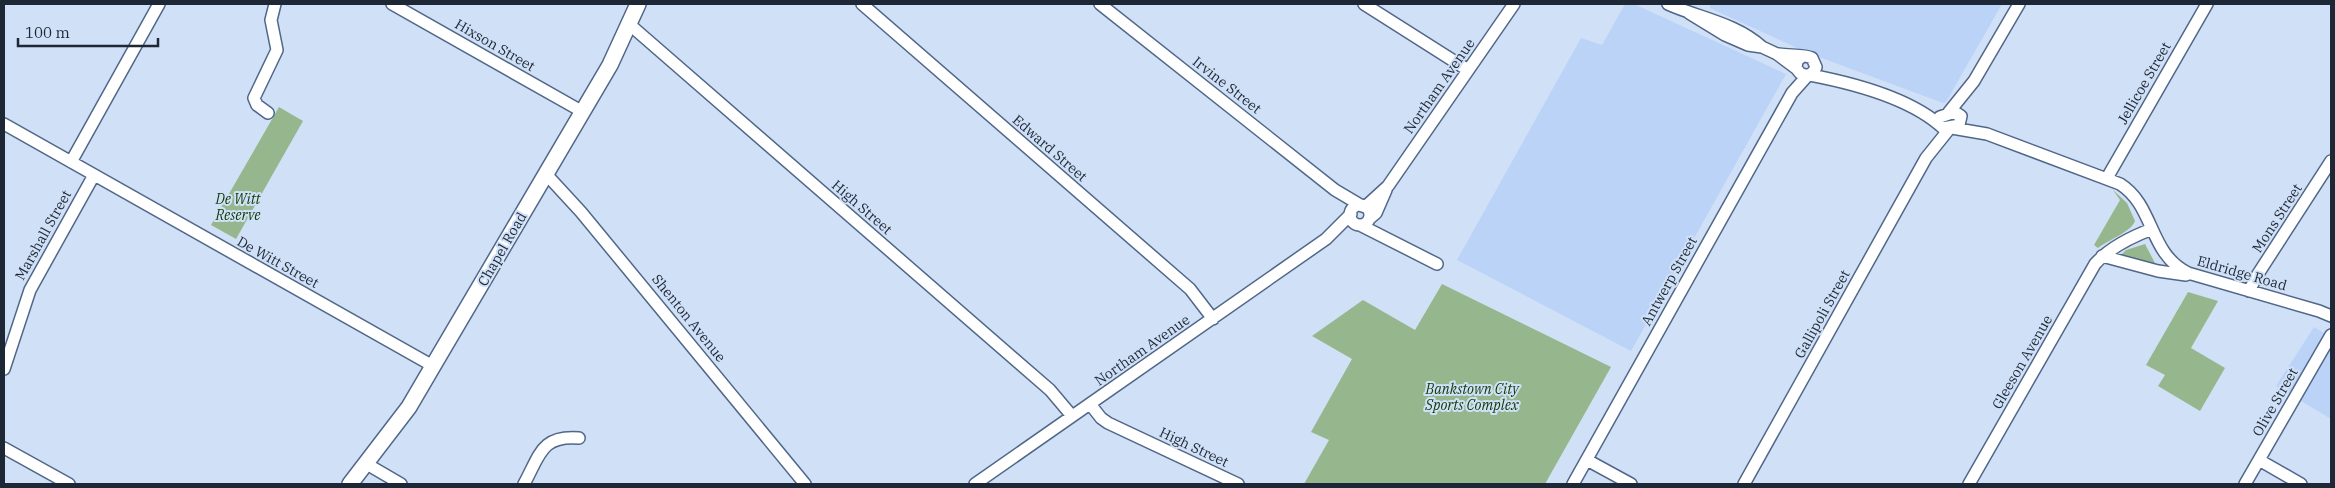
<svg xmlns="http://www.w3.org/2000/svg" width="2335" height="488" viewBox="0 0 2335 488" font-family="'IBM Plex Serif',serif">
	<rect width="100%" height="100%" fill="#d0e0f7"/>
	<!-- built -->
	<path fill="#bcd3f8" d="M1625 4H1634L1786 74 1631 351 1457 260 1581 38 1602 45Z
		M1710 4H2002L1946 102 1943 103 1808 53 1710 8Z
		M2314 327 2331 337V419L2276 386Z"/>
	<!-- green -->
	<path fill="#96b78d" d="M279 107 303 121 236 239 211 225Z
		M2113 190 2127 203 2135 221C2131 232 2108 240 2098 248L2094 245 2120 200Z
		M2145 244 2156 265 2120 256 2126 250Z
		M1442 284 1611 367 1545 484H1304L1329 440 1311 432 1352 359 1312 336 1363 300 1415 330Z
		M2188 292 2218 301 2191 348 2225 368 2200 411 2158 386 2165 375 2146 365Z"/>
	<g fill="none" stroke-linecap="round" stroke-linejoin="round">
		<!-- minor casing -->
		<g stroke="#506789" stroke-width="14">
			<path id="minor" d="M392 4 583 112
				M862 4 1190 289 1213 319
				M1100 4 1335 190 1362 206
				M1364 4 1468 70
				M1668 4C1699 18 1736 23 1762 47
				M1689 13 1725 35 1748 45 1762 47 1777 54 1797 69
				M629 24 1050 390 1072 416
				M1779 54C1789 56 1803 54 1812 58L1816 67C1813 75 1807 77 1800 73L1796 68 1797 61 1802 56
				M1810 75C1852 83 1911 98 1943 128L1959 125 1961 116 1955 112 1940 117 1939 123
				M1949 112 1974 81 2019 4
				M268 113 257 105 254 98 277 50 271 20 275 4
				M4 124 433 366
				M1952 128 1987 134 2120 184C2155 206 2148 253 2188 273L2319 311 2331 316
				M71 162 159 4
				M546 174 581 212 805 484
				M2107 178 2207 4
				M1350 215a10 10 0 1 1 20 0a10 10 0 1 1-20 0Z
				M1365 207 1388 186 1514 4
				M1369 219 1376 213 1386 190
				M1360 225 1437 264
				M2102 256 2158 271 2186 275
				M2249 291 2258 274 2331 161
				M4 369 30 290 94 175
				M1090 404 1101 418 1108 423 1238 484
				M4 448 69 484
				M1587 460 1631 484
				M2259 460 2301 484
				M365 463 401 484
				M524 484C540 455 541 435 579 438
				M975 484 1326 239 1351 214
				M1573 484 1792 93 1808 75
				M1744 484 1926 158 1950 128
				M1969 484 2095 264C2110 247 2131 237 2152 229
				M2245 484 2331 335"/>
		</g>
		<!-- major casing -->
		<g stroke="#506789" stroke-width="18">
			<path id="major" d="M350 484 409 407 433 366 610 65 638 4"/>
		</g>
		<!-- minor -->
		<use href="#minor" stroke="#fff" stroke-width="11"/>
		<!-- major -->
		<use href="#major" stroke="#fff" stroke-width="15"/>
	</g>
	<g text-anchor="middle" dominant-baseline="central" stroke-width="4" stroke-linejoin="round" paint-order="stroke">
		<!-- street labels -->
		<g font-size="14" fill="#1d2735" stroke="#d0e0f7">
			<text transform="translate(495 45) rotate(30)">Hixson Street</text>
			<text transform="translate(2144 83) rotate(-60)">Jellicoe Street</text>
			<text transform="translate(1227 85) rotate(38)">Irvine Street</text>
			<text transform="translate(1439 86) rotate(-55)">Northam Avenue</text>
			<text transform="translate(1050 148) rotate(41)">Edward Street</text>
			<text transform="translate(862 207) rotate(41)">High Street</text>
			<text transform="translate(2277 218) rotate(-57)">Mons Street</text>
			<text transform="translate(43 235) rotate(-61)">Marshall Street</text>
			<text transform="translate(502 249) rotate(-60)">Chapel Road</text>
			<text transform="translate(278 262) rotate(29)">De Witt Street</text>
			<text transform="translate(2242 273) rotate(16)">Eldridge Road</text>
			<text transform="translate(1669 281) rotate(-61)">Antwerp Street</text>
			<text transform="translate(1822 314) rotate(-61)">Gallipoli Street</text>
			<text transform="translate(689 318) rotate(51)">Shenton Avenue</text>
			<text transform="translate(1142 350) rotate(-35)">Northam Avenue</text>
			<text transform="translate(2022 362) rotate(-60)">Gleeson Avenue</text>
			<text transform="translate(2275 402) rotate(-60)">Olive Street</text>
			<text transform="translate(1194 447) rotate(25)">High Street</text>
		</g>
		<!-- park labels -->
		<g font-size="14" font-style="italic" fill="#0d3a00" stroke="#d0e0f7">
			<text x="238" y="199">De Witt<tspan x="238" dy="16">Reserve</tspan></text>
			<text x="1472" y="389">Bankstown City<tspan x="1472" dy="16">Sports Complex</tspan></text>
		</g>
	</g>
	<!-- border -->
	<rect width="2335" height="488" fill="none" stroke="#1d2735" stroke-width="10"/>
	<!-- scale -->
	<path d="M18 38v8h140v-8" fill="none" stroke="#1d2735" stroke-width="2.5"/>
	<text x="25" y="38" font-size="15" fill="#1d2735" stroke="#d0e0f7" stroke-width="4" paint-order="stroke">100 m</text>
</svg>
